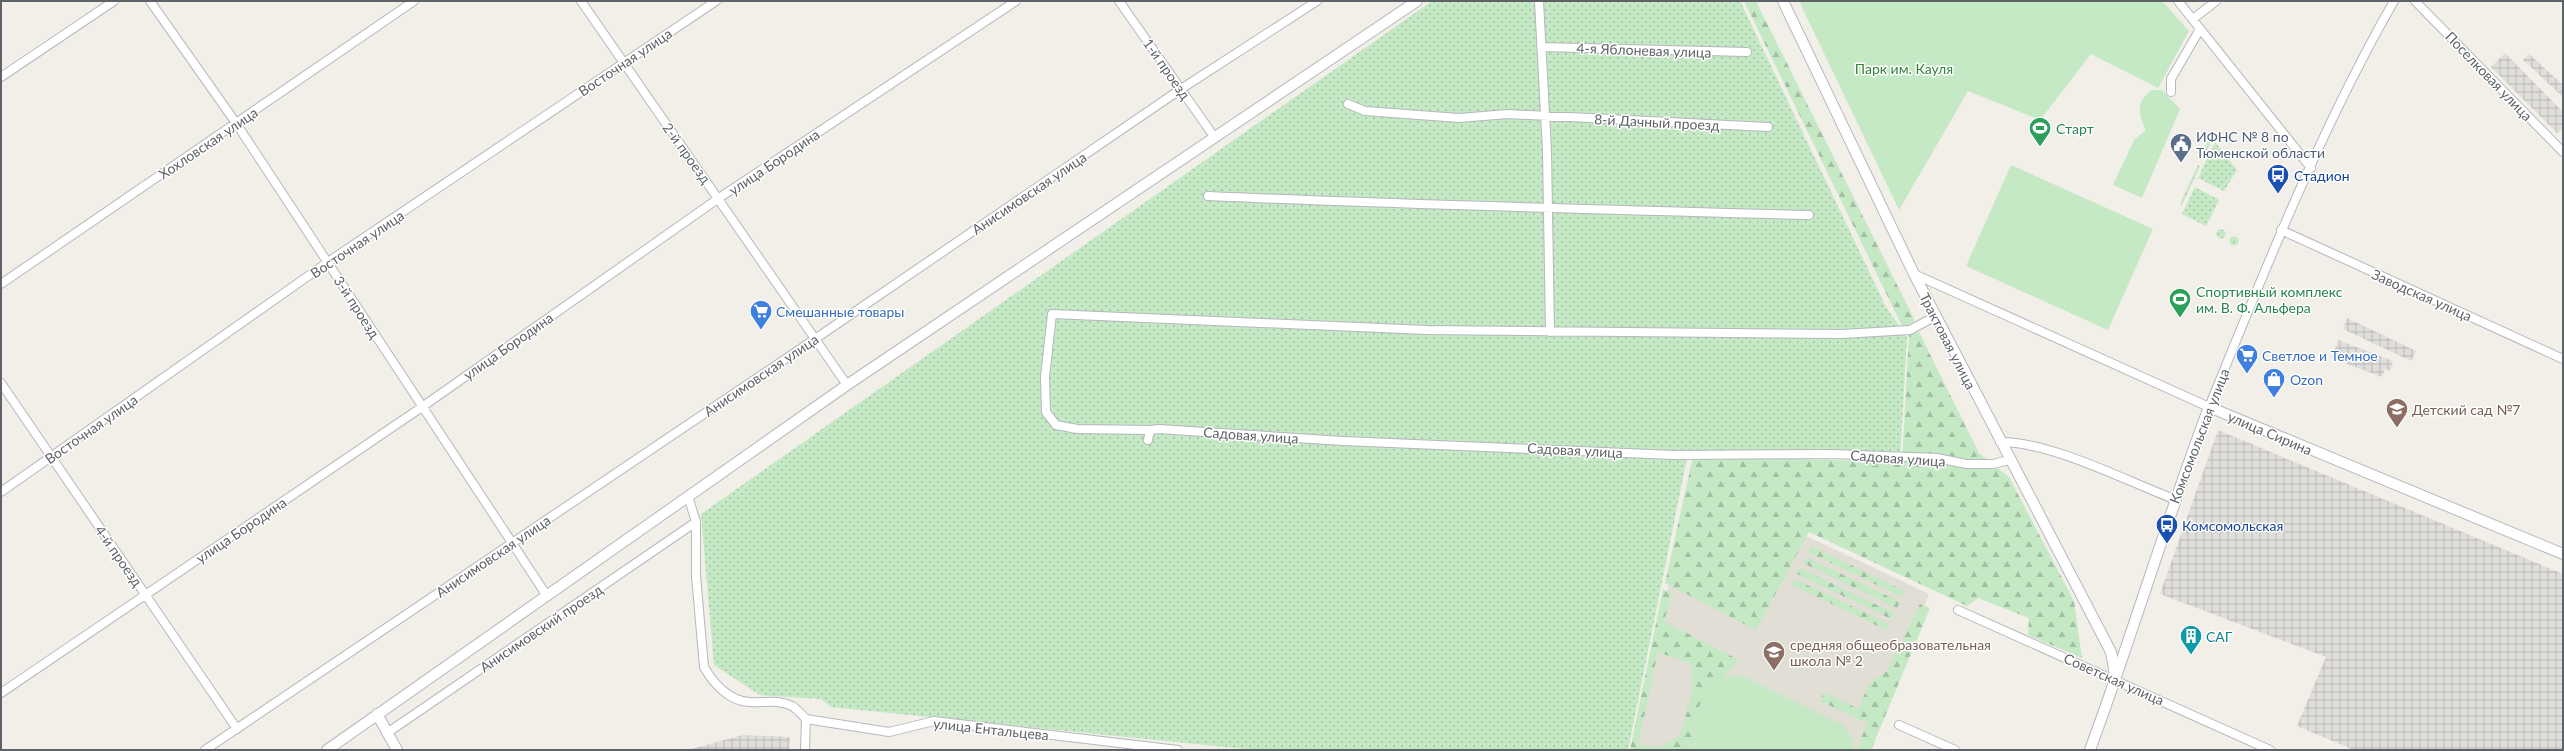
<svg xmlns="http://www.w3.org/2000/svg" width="2564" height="751" viewBox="0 0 2564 751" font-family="Lato,sans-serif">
	<defs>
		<pattern id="industrial-grid" width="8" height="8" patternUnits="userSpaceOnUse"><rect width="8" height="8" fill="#e0deda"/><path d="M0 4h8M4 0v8" fill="none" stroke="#b9b8b5"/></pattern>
		<pattern id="grass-dots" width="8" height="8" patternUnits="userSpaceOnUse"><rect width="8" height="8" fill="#c5e8c5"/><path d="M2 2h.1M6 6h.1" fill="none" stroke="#a3c0a4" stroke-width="1.8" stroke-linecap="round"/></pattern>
		<pattern id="forest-firs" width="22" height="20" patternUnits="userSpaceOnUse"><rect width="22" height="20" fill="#c5e8c5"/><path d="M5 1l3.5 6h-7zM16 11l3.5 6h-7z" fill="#a3c0a4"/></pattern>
	</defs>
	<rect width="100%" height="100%" fill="#f1efe8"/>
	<!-- industrial -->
	<path fill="url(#industrial-grid)" d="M2505 53 2563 112V128L2557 133 2491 67Z
		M2529 54 2563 85V97L2523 60Z
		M2347 318 2416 351 2411 361 2343 329Z
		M2338 340 2393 361 2390 371 2385 369 2382 377 2332 358Z
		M2218 430 2563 574V750H2354L2297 726 2326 657 2160 594Z
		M743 735 790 737 789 750H688Z"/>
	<!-- education -->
	<path fill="#e1ded6" d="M1690 481 1929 594 1867 750H1634Z"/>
	<!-- grass -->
	<path fill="url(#grass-dots)" d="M1432 1H1740L1886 307 1907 337 1900 459 1688 453 1628 750H1255L831 707 821 699 760 695 714 665 701 514Z
		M2209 138 2212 140 2203 159 2200 158Z
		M2215 142 2237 170 2224 191 2198 178Z
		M2198 165 2200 166 2182 205 2180 204Z
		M2195 187 2219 200 2206 226 2182 214Z
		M2216.5 234a4.5 4.5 0 1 1 9 0a4.5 4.5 0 1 1-9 0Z
		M2229.5 241a4.5 4.5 0 1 1 9 0a4.5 4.5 0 1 1-9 0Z"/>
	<!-- forest -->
	<path fill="url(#forest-firs)" fill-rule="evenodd" d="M1744 1H1756L1915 321 1903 328Z
		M1919 332 1979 453 2009 477 2074 601 2082 658 2028 635 2029 618 1978 598 1967 606 1809 532 1756 630 1665 583 1693 456 1902 462 1909 335Z
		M1811 546 1905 591 1902 597 1808 552Z
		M1806 557 1900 602 1897 608 1803 563Z
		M1800 568 1894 613 1891 619 1797 574Z
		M1795 579 1889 624 1886 630 1792 585Z
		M1663 589 1672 594 1664 621 1739 660 1702 700 1694 721 1695 750H1630ZM1658 652 1691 664 1692 691 1680 736 1658 748 1638 744Z
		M1920 604 1930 608 1871 750H1857L1867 723 1820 701 1823 692 1859 709 1868 685 1887 671Z"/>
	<!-- park -->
	<path fill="#c5e8c5" d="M1799 1H2162L2189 31 2158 88 2091 54 2040 120 1968 91 1899 210Z
		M2152 90H2162L2180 109 2142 198 2113 185 2134 140 2146 130C2138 116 2136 100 2152 90Z
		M2011 165 2153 229 2108 330 1966 266Z
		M1743 676 1845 726 1852 739 1854 750H1696L1694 721 1702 700 1723 677Z"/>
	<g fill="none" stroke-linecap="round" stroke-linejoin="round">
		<!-- minor casing -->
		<g stroke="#b5b8bc" stroke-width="10">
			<path id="minor" d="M150 1 236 123 547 596
				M581 1 847 385
				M1119 1 1215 138
				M1539 1 1547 151 1550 332
				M2178 1 2311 168
				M2415 1 2563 152
				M2193 19 2216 1
				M1541 47 1747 52
				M1 77 114 1
				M2171 92V79L2200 29
				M1348 104 1365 111 1459 118 1508 114 1768 127
				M1208 196C1409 205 1609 210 1809 215
				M2281 230 2563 359
				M1914 274 2209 407C2265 270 2320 130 2394 1
				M1 284 414 1
				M1 383 237 729
				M1150 430 1077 429 1056 425 1046 412 1045 377 1052 314 1427 330 1842 334 1910 330 1936 316
				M1148 440 1150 430 1159 429 1343 441 1674 455 1832 454 1937 458 1966 464H1993L2009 460
				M2000 442C2052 442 2124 480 2174 499
				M1 492 328 262 716 1
				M688 496 696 522V576L704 667C713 683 729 701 749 702 764 703 778 699 792 706 797 709 802 715 806 719L805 750
				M1958 610 2270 750
				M1 693 422 407 719 198 1016 1
				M806 719 889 732 934 721 1178 750
				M1899 725 1955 750
				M387 733 696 522
				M205 750 815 339 1181 89 1317 1"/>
		</g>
		<!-- tertiary casing -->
		<g stroke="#b5b8bc" stroke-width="12">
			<path id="tertiary" d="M1783 1 1914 274 2111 652 2116 680
				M377 714 397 750
				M327 750 847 385 1417 1
				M2090 750C2132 636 2166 521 2209 407L2563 554"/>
		</g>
		<!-- minor -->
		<use href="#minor" stroke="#fff" stroke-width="8"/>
		<!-- tertiary -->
		<use href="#tertiary" stroke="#fff" stroke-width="10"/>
	</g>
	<!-- icons -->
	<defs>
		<g id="stadium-pin" transform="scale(1.15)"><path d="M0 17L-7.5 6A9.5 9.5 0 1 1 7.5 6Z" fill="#2e9e5b" stroke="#fff"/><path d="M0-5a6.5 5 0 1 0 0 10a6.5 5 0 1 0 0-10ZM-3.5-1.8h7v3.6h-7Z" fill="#fff"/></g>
		<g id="civic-pin" transform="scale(1.15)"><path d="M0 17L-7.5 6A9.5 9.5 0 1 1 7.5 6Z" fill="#5c6f8a" stroke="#fff"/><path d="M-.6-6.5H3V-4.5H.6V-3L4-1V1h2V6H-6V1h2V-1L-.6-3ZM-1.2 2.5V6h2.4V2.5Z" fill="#fff"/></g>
		<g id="bus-pin" transform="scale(1.15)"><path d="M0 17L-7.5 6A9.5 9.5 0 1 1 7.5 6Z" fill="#1a4fb4" stroke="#fff"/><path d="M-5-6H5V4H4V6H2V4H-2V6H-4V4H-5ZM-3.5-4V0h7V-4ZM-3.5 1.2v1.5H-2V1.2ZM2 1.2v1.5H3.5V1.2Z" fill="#fff"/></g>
		<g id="supermarket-pin" transform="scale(1.15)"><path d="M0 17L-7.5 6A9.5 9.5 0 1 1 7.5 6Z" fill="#3f7fe0" stroke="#fff"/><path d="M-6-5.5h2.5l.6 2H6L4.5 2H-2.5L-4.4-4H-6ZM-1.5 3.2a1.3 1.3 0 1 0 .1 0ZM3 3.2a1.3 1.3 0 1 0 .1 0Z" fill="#fff"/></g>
		<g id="shop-pin" transform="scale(1.15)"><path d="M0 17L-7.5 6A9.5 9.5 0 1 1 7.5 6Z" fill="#3f7fe0" stroke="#fff"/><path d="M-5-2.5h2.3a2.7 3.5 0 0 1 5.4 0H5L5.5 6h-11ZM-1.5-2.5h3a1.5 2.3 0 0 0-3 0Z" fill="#fff"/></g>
		<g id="school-pin" transform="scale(1.15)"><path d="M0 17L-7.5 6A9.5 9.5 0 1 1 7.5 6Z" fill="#8d6e63" stroke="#fff"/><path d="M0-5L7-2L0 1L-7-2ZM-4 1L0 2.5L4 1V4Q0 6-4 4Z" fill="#fff"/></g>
		<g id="building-pin" transform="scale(1.15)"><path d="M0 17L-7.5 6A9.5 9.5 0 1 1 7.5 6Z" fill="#0f9aa8" stroke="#fff"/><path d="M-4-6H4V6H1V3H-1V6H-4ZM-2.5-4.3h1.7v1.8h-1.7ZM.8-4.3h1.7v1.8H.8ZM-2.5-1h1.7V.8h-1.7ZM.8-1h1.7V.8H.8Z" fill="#fff"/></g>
	</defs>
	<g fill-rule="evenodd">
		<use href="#stadium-pin" x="2040" y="128"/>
		<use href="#civic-pin" x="2181" y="144"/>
		<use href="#bus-pin" x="2278" y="175"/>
		<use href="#stadium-pin" x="2180" y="299"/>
		<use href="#supermarket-pin" x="761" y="311"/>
		<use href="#supermarket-pin" x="2247" y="355"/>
		<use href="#shop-pin" x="2274" y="379"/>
		<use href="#school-pin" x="2397" y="409"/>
		<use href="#bus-pin" x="2167" y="525"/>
		<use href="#building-pin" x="2191" y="636"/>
		<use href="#school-pin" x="1774" y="652"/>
	</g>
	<g text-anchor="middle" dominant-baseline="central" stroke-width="3" stroke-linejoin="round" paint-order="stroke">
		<!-- street labels -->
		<g font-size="14" fill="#5f6368" stroke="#fff">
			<text transform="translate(1644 50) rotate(2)">4-я Яблоневая улица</text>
			<text transform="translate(625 62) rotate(-34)">Восточная улица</text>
			<text transform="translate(1167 69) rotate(55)">1-й проезд</text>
			<text transform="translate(2489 76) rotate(46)">Поселковая улица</text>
			<text transform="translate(1657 122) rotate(3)">8-й Дачный проезд</text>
			<text transform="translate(208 143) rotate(-34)">Хохловская улица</text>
			<text transform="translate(687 153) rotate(54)">2-й проезд</text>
			<text transform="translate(774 162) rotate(-34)">улица Бородина</text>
			<text transform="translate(1029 193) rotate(-34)">Анисимовская улица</text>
			<text transform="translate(357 244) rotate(-34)">Восточная улица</text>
			<text transform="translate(2422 295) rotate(24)">Заводская улица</text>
			<text transform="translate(357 307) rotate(57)">3-й проезд</text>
			<text transform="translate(1948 341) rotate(63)">Трактовая улица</text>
			<text transform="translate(508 346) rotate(-35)">улица Бородина</text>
			<text transform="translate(761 375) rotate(-34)">Анисимовская улица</text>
			<text transform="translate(91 429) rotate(-35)">Восточная улица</text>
			<text transform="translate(2270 433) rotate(23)">улица Сирина</text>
			<text transform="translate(1251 435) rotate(4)">Садовая улица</text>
			<text transform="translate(2199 436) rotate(-69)">Комсомольская улица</text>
			<text transform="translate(1575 450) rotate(3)">Садовая улица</text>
			<text transform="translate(1898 458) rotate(4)">Садовая улица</text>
			<text transform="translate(241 530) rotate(-34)">улица Бородина</text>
			<text transform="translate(119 556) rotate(55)">4-й проезд</text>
			<text transform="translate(493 556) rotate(-34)">Анисимовская улица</text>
			<text transform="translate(541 628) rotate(-34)">Анисимовский проезд</text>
			<text transform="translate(2114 679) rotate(24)">Советская улица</text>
			<text transform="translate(991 729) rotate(6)">улица Ентальцева</text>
		</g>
		<!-- park labels -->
		<g font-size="14" fill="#348238" stroke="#fff">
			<text x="1904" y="68">Парк им. Кауля</text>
		</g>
		<!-- leisure labels -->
		<g font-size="14" fill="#27864d" stroke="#fff" text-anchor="start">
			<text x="2056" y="128">Старт</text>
			<text x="2196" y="291">Спортивный комплекс<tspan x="2196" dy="16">им. В. Ф. Альфера</tspan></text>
		</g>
		<!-- service labels -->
		<g font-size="14" fill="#4e5e75" stroke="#fff" text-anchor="start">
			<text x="2196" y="136">ИФНС № 8 по<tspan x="2196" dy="16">Тюменской области</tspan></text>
		</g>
		<!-- transit labels -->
		<g font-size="14" fill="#164399" stroke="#fff" text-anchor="start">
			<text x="2294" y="175">Стадион</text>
			<text x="2182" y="525">Комсомольская</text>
		</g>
		<!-- shop labels -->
		<g font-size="14" fill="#366cbe" stroke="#fff" text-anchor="start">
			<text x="776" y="311">Смешанные товары</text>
			<text x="2262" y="355">Светлое и Темное</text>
			<text x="2290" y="379">Ozon</text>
		</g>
		<!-- education labels -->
		<g font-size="14" fill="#785e54" stroke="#fff" text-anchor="start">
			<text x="2412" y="409">Детский сад №7</text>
			<text x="1790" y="644">средняя общеобразовательная<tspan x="1790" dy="16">школа № 2</tspan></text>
		</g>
		<!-- culture labels -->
		<g font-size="14" fill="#0d838f" stroke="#fff" text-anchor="start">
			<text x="2206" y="636">САГ</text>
		</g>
	</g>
	<!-- border -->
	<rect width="2564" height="751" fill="none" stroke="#5f6368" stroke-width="4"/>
</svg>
